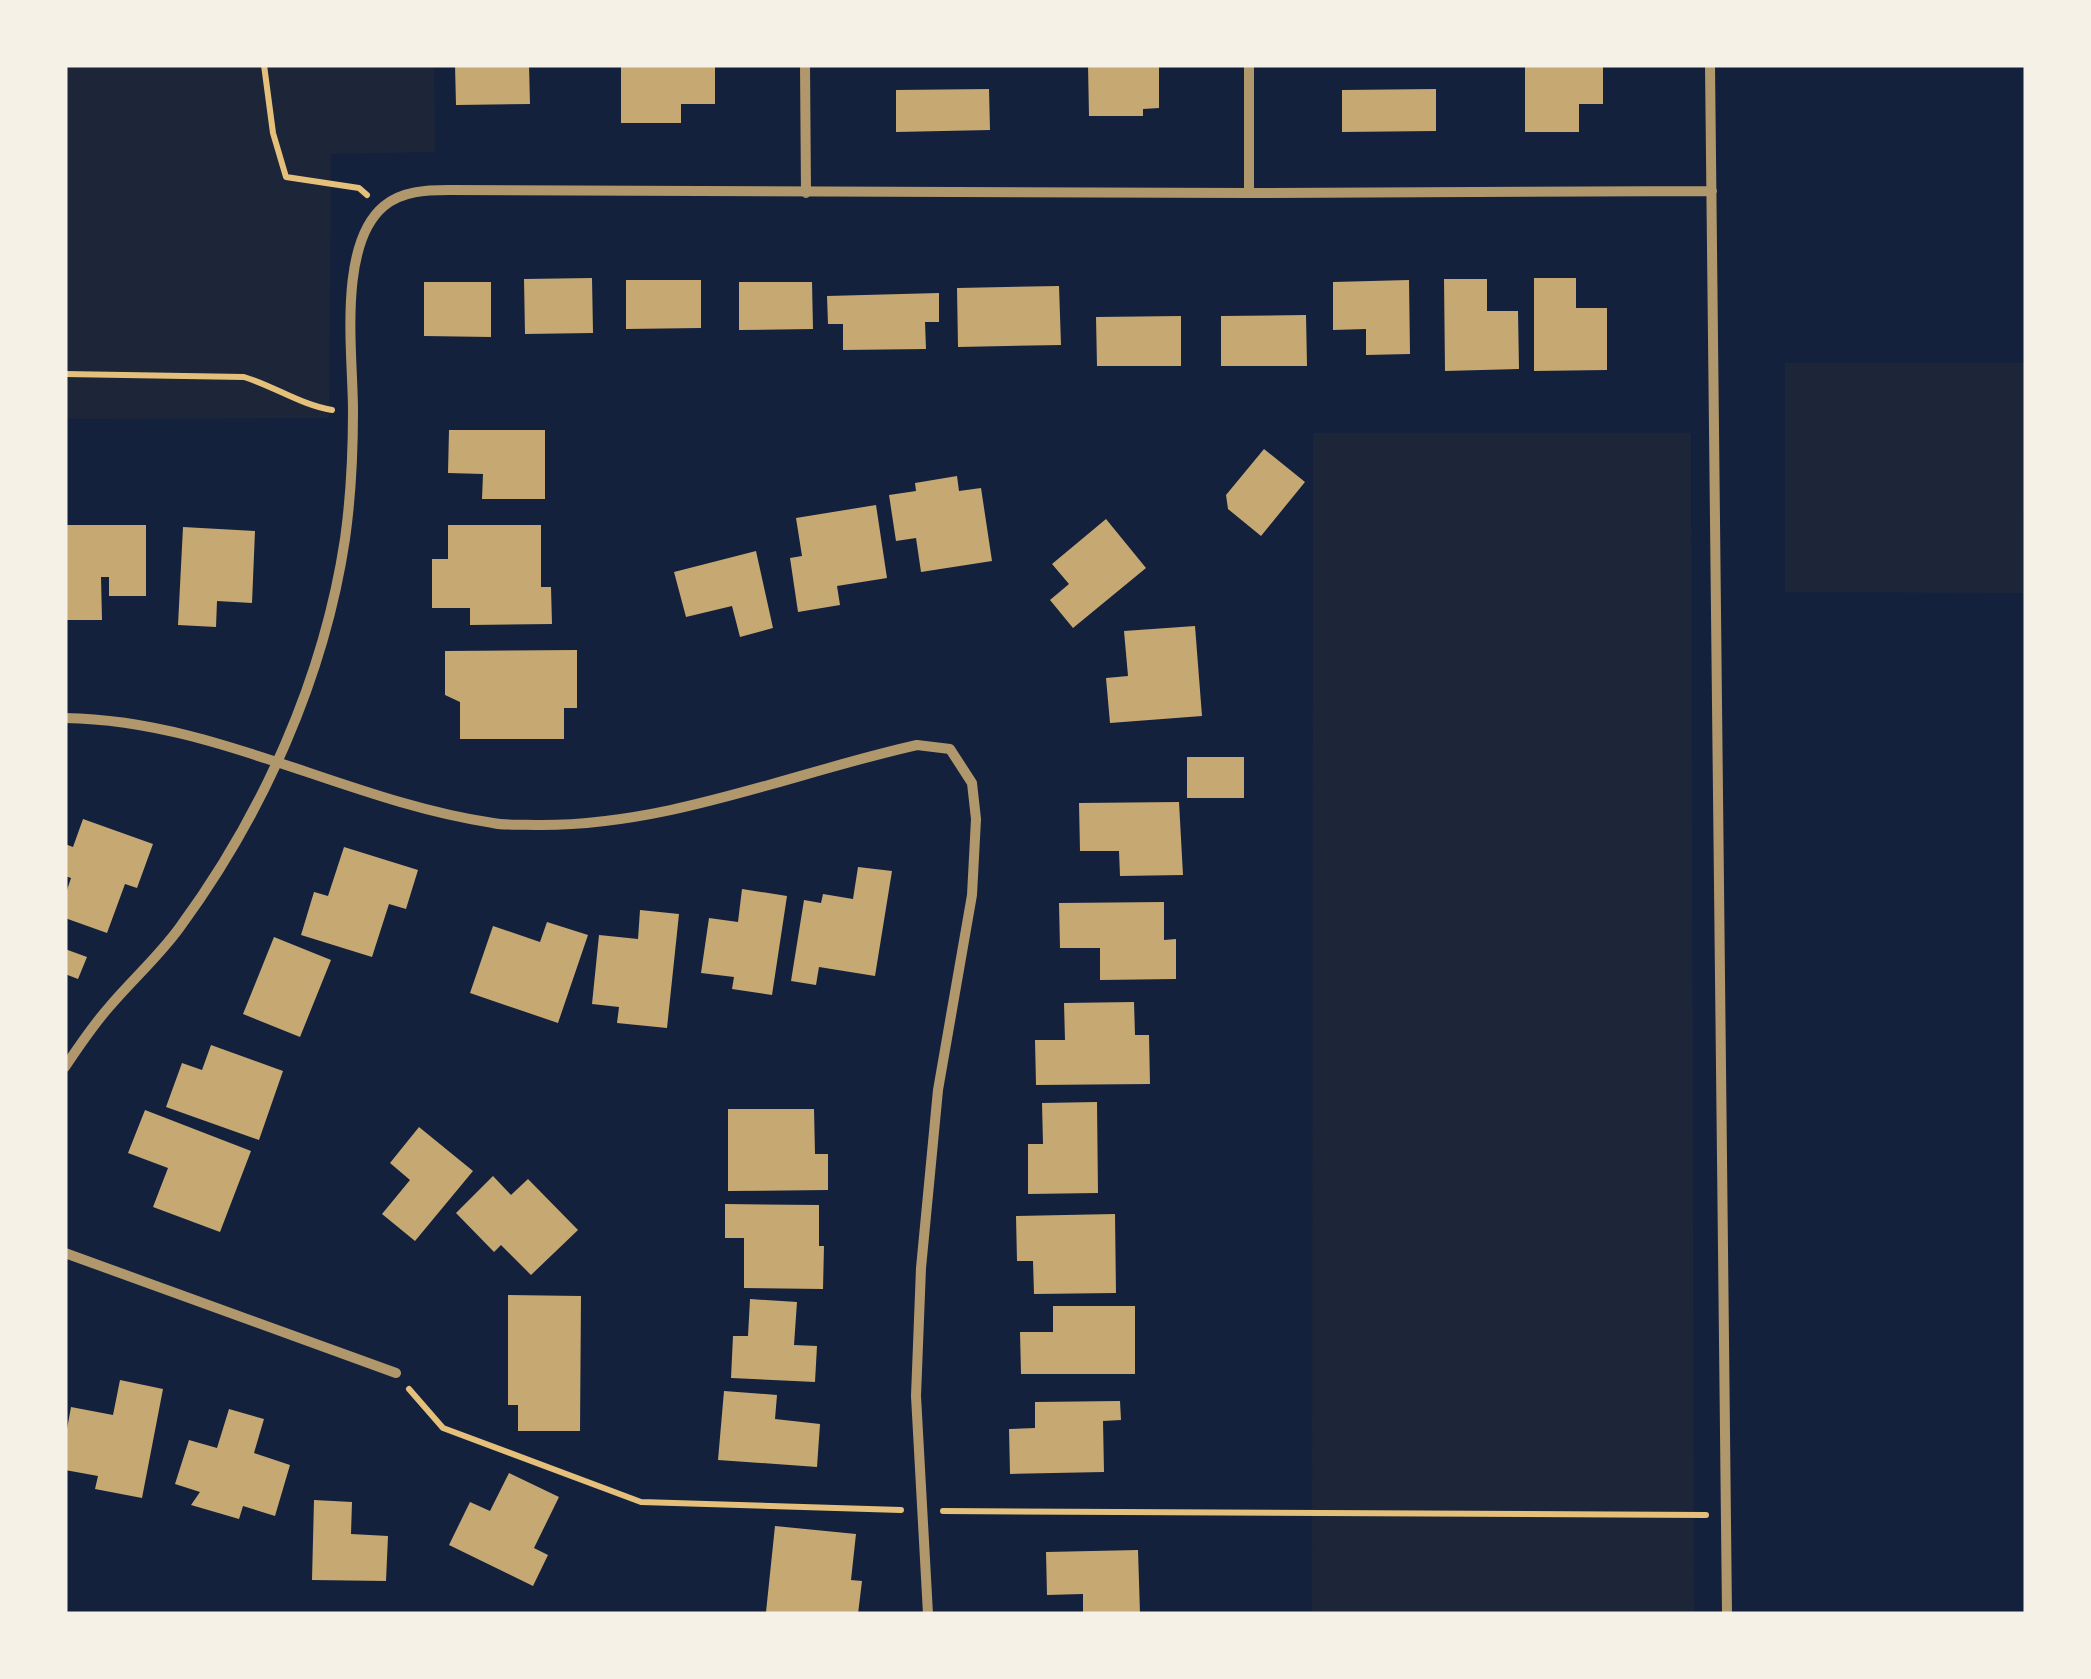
<svg xmlns="http://www.w3.org/2000/svg" width="2091" height="1679" viewBox="0 0 2091 1679" font-family="Helvetica,sans-serif">
	<rect width="100%" height="100%" fill="#14213d"/>
	<!-- green -->
	<path fill="#1d2539" d="M65 65H434L435 152 331 154 329 418 65 419Z
		M1785 363H2024L2023 593 1785 592Z
		M1313 433H1691L1694 1614H1312Z"/>
	<!-- building -->
	<path fill="#c6a872" d="M455 65H529L530 104 456 105Z
		M621 65H715V104H681V123H621Z
		M1088 65H1159V108L1143 109V116H1089Z
		M1525 65 1603 67V104H1579V132H1525Z
		M989 89 990 130 896 132V90Z
		M1436 89V131L1342 132V90Z
		M592 278 593 333 525 334 524 279Z
		M1534 278H1576V308H1607V370L1534 371Z
		M1444 279H1487V311H1518L1519 369 1445 371Z
		M626 280H701V328L626 329Z
		M1409 280 1410 354 1366 355V329L1333 330V282Z
		M424 282H491V337L424 336Z
		M739 282H812L813 329 739 330Z
		M1059 286 1061 345 958 347 957 288Z
		M939 293V322H925L926 349 843 350V324H828L827 296Z
		M1306 315 1307 366H1221V316Z
		M1181 316V366H1097L1096 317Z
		M449 430H545V499H482L483 474 448 473Z
		M1264 449 1305 482 1261 536 1228 509 1226 495Z
		M957 476 959 491 981 488 992 561 921 572 916 538 896 541 889 495 916 491 915 483Z
		M876 505 887 578 837 586 840 605 798 612 790 558 802 556 796 518Z
		M1106 519 1146 568 1073 628 1050 600 1069 584 1052 564Z
		M65 525H146V596H109V577H101L102 620H65Z
		M448 525H541V587H551L552 624 470 625V608H432V559H448Z
		M183 527 255 531 252 603 217 601 216 627 178 625Z
		M756 551 773 628 740 637 732 606 686 617 674 572Z
		M1195 626 1202 716 1110 723 1106 678 1128 676 1124 631Z
		M577 650V708H564V739H460V702L445 695V651Z
		M1187 757H1244V798H1187Z
		M1179 802 1183 875 1120 876 1119 851H1080L1079 803Z
		M83 819 153 844 137 888 125 884 107 933 65 918V896L71 878 65 876V844L73 847Z
		M344 847 418 870 406 909 389 904 372 957 301 935 314 892 328 896Z
		M858 867 892 871 875 976 819 967 816 985 791 981 804 900 821 903 823 894 853 899Z
		M742 889 787 896 772 995 732 989 734 977 701 973 709 918 738 922Z
		M1164 902V940L1176 939V979L1100 980V948H1060L1059 903Z
		M640 910 679 914 667 1028 617 1023 619 1007 592 1004 599 935 638 939Z
		M547 922 588 935 558 1023 470 993 493 926 540 942Z
		M274 937 331 960 300 1037 243 1014Z
		M65 949 87 957 78 979 65 974Z
		M1134 1002 1135 1035H1149L1150 1084 1036 1085 1035 1040H1065L1064 1003Z
		M211 1045 283 1071 259 1140 166 1107 182 1063 202 1070Z
		M1097 1102 1098 1193 1028 1194V1144H1043L1042 1103Z
		M728 1109H814L815 1154H828V1190L728 1191Z
		M145 1110 251 1151 220 1232 153 1207 168 1168 128 1153Z
		M419 1127 473 1171 415 1241 382 1214 410 1180 390 1163Z
		M493 1176 511 1195 528 1179 578 1230 531 1275 501 1245 494 1252 456 1213Z
		M725 1204 819 1205V1246H824L823 1289 744 1288V1238H725Z
		M1115 1214 1116 1293 1034 1294 1033 1261H1017L1016 1216Z
		M508 1295 581 1296 580 1431H518V1405H508Z
		M750 1299 797 1302 794 1345 817 1346 815 1382 731 1378 733 1336H748Z
		M1053 1306H1135V1374H1021L1020 1332H1053Z
		M120 1380 163 1389 142 1498 95 1489 98 1476 65 1470V1440L71 1407 113 1415Z
		M724 1391 777 1395 775 1419 820 1424 817 1467 718 1460Z
		M1120 1401 1121 1420 1103 1421 1104 1472 1010 1474 1009 1429 1035 1428V1402Z
		M229 1409 264 1419 254 1453 290 1465 275 1516 243 1506 239 1519 191 1505 200 1492 175 1484 189 1440 217 1448Z
		M509 1473 559 1497 534 1548 548 1555 533 1586 449 1545 470 1502 490 1511Z
		M314 1500 352 1502 351 1534 388 1536 386 1581 312 1580Z
		M775 1526 856 1534 851 1580 862 1581 858 1614 766 1612Z
		M1138 1550 1140 1614H1083V1594L1047 1595 1046 1552Z"/>
	<g fill="none" stroke-linecap="round" stroke-linejoin="round">
		<!-- path -->
		<path stroke="#e5c07b" stroke-width="6" d="M264 65 273 133 286 177 359 188 367 195
			M65 374 244 377C274 386 301 405 332 410
			M409 1389 443 1428 641 1502 901 1510
			M943 1511 1706 1515"/>
		<!-- minor -->
		<path stroke="#b1986c" stroke-width="10" d="M805 65 806 193
			M1249 65V193
			M1710 65 1727 1614
			M65 718C215 720 346 801 493 823 507 826 523 824 538 825 668 826 792 773 917 745L950 749 972 783 976 819 972 895 938 1090 921 1268 916 1396 928 1614
			M65 1067C79 1046 93 1025 110 1006 133 979 160 955 180 927 263 814 324 678 345 539 351 496 353 454 353 411 353 355 337 245 384 206 402 191 426 190 449 190L1249 193 1712 191
			M65 1253 396 1373"/>
	</g>
	<!-- border -->
	<rect width="2091" height="1679" fill="none" stroke="#f6f1e7" stroke-width="135"/>
</svg>
